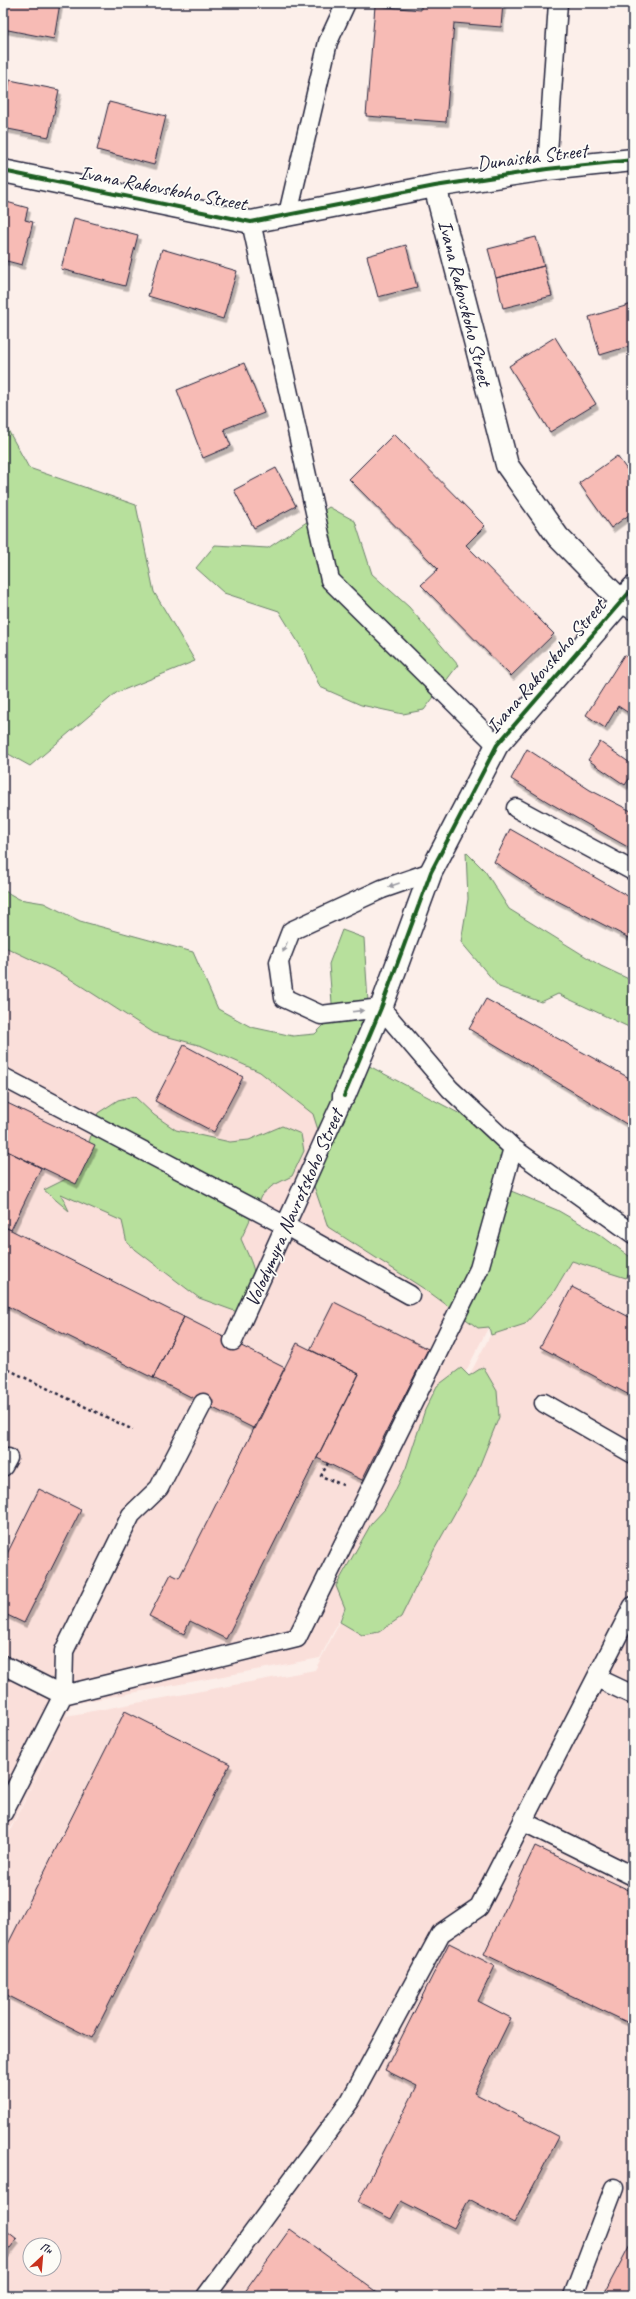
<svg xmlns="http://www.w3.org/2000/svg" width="636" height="2299" viewBox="0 0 636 2299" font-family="Caveat,sans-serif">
	<defs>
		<filter id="shadow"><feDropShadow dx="2.5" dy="4.5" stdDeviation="0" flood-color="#0004"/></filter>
	</defs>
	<rect width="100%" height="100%" fill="#fcefea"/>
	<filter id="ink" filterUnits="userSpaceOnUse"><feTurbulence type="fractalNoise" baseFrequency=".025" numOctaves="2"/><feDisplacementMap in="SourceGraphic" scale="8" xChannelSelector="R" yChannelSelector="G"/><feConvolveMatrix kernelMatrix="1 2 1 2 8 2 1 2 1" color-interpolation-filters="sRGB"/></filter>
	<g filter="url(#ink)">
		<!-- built -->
		<path fill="#fadfda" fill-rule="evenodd" d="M3 931 546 1214 320 1658 72 1704 66 1716 315 1670 547 1227 633 1278V2296H3V1845L61 1728 3 1842ZM30 2245H54V2269H30Z"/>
		<!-- green -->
		<path fill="#b7e09c" stroke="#6c816c" d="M3 421 29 468 136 505 154 592 195 661 116 693 30 766 3 751Z
			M329 507 355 521 372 574 409 607 458 665 424 710 403 714 361 705 320 687 306 655 279 611 224 593 196 568 215 545 268 548Z
			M466 852 485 871 509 909 601 966 633 981V1029L558 994 541 1002 499 987 461 942 468 899Z
			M3 890 19 899 44 903 80 921 193 952 218 1009 251 1027 293 1036 315 1034 333 1016 329 964 342 930 364 938 369 1018 356 1059 483 1126 503 1150 499 1186 557 1210 602 1236 633 1259V1267L626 1278 572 1261 553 1293 525 1324 491 1335 489 1327 478 1328 429 1292 328 1227 307 1166 319 1133 313 1114 260 1072 202 1046 154 1033 64 975 3 946Z
			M134 1096 154 1115 176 1130 230 1142 249 1140 282 1126 301 1134 304 1151 292 1176 272 1186 261 1196 241 1239C257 1275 261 1277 240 1313L199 1298 127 1243 122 1221 61 1194 69 1211 44 1190 66 1179 88 1145 98 1113 118 1100Z
			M483 1367 497 1391 499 1417 475 1477 434 1550 401 1617 379 1632 362 1635 340 1622 345 1608 336 1586 371 1524 385 1509 394 1493 406 1468 425 1410 437 1386 461 1368 469 1376Z"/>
		<!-- building -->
		<path fill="#f7bbb5" stroke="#22223b" filter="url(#shadow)" d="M8 3H60L54 39 3 29Z
			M421 3H503L501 27 454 23 446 122 366 116 375 6 421 10Z
			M10 80 59 90 49 137 3 128V112Z
			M109 102 166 116 154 165 97 150Z
			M3 201 28 208 25 220 33 222 22 265 3 260Z
			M74 218 138 235 125 286 61 269Z
			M536 237 544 266 496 278 488 249Z
			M406 245 417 287 378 297 367 256Z
			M162 249 237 271 223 319 148 296Z
			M544 266 552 296 503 308 496 278Z
			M632 304 633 345 600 355 589 317Z
			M555 337 596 404 550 432 509 366Z
			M244 363 264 413 224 429 231 446 203 458 177 390Z
			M394 434 485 526 466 545 554 634 511 676 421 585 438 569 349 479Z
			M617 456 633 478V512L611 528 579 483Z
			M276 468 296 506 254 528 234 490Z
			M624 655 633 661V716L618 706 605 728 586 715Z
			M600 742 633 765V773L625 785 588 760Z
			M527 749 590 790 633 812V850L548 802 511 779Z
			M510 829 633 899V940L542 893 494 862Z
			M486 999 633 1080V1128L469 1029Z
			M184 1045 243 1077 214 1132 155 1101Z
			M3 1101 95 1145 76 1184 3 1149Z
			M3 1149 41 1168 11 1230 3 1226Z
			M3 1226 184 1317 153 1378 3 1304Z
			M572 1287 633 1319V1397L540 1347Z
			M334 1302 428 1349 362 1480 317 1458 359 1374 310 1350Z
			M184 1317 285 1368 255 1429 153 1378Z
			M297 1343 359 1374 226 1639 190 1621 184 1634 149 1616 171 1574 179 1578Z
			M39 1489 81 1510 24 1623 3 1613V1558H5Z
			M125 1711 230 1764 92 2038 3 1993V1954Z
			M535 1846 633 1892V2025L484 1954Z
			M449 1943 495 1966 478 2001 511 2018 474 2093 559 2137 514 2223 469 2199 454 2228 401 2201 391 2219 358 2202 417 2086 385 2070Z
			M3 2228 17 2239 3 2257Z
			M290 2229 382 2296H242Z
			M633 2239V2296H603Z"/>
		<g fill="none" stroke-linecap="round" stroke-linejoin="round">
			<!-- service casing -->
			<g stroke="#22223b" stroke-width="21">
				<path id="service" d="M547 169 558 3
					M288 214 328 42 346 3
					M251 222 330 580 497 745
					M516 808 633 871
					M431 872 382 889 291 931 279 962 284 998 321 1015 381 1008 450 1089 513 1148 633 1234
					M3 1077 286 1226 410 1295
					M233 1341 344 1096
					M544 1403 633 1454
					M3 1467 8 1458
					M3 1665 63 1695 297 1638 479 1269 513 1148
					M597 1678 633 1695
					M3 1813 63 1695 64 1651 131 1515 159 1488 203 1403
					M524 1822 633 1876
					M206 2296 350 2101 441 1933 479 1907 633 1606
					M573 2296 614 2188"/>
			</g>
			<!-- minor casing -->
			<g stroke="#22223b" stroke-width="25">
				<path id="minor" d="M3 171 251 222 435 186 547 169 633 160
					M435 186 507 465 558 537 621 601 633 608
					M344 1096 381 1008 431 872 497 745 633 588"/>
			</g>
			<!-- path -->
			<path stroke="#22223b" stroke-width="2.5" stroke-dasharray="3 3" stroke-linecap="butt" d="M3 1367 133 1430
				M328 1463 321 1476 343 1485"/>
			<!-- service -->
			<use href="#service" stroke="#fdfcf7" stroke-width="18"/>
			<!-- minor -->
			<use href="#minor" stroke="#fdfcf7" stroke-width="22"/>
			<!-- cycleway casing -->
			<g stroke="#fdfcf7" stroke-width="6">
				<path id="cycleway" d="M3 171 251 222 435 186 547 169 633 160
					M344 1096 381 1008 431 872 497 745 633 588"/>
			</g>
			<!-- cycleway -->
			<use href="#cycleway" stroke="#1b5e20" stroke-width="4"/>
		</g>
		<!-- one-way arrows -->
		<defs><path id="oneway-solid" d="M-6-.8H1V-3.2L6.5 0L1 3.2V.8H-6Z"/></defs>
		<g fill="#9a9aa2">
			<use href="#oneway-solid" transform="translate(394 885) rotate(161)"/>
			<use href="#oneway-solid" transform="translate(285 947) rotate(112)"/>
			<use href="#oneway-solid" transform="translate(358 1011) rotate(-7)"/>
		</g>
	</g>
	<g text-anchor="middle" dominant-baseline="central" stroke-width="3.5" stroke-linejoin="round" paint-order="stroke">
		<!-- street labels -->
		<g font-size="20" fill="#22223b" stroke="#fdfcf7">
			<text transform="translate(532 157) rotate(-7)">Dunaiska Street</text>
			<text transform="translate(163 188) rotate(11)">Ivana Rakovskoho Street</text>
			<text transform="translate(465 303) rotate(76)">Ivana Rakovskoho Street</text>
			<text transform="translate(546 666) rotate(-49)">Ivana Rakovskoho Street</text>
			<text transform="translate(294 1208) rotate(-66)">Volodymyra Navrotskoho Street</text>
		</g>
	</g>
	<!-- margin -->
	<rect width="636" height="2299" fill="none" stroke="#fdfcf7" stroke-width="16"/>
	<rect x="8" y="8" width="620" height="2283" fill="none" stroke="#22223b" stroke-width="1.5" filter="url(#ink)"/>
	<!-- north arrow -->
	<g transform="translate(42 2257) rotate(26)"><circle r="19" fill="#fdfcf7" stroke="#a5a5ac"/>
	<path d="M0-3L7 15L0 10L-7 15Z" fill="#c8321e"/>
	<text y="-6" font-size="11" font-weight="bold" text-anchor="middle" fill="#22223b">Пн</text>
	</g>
</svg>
